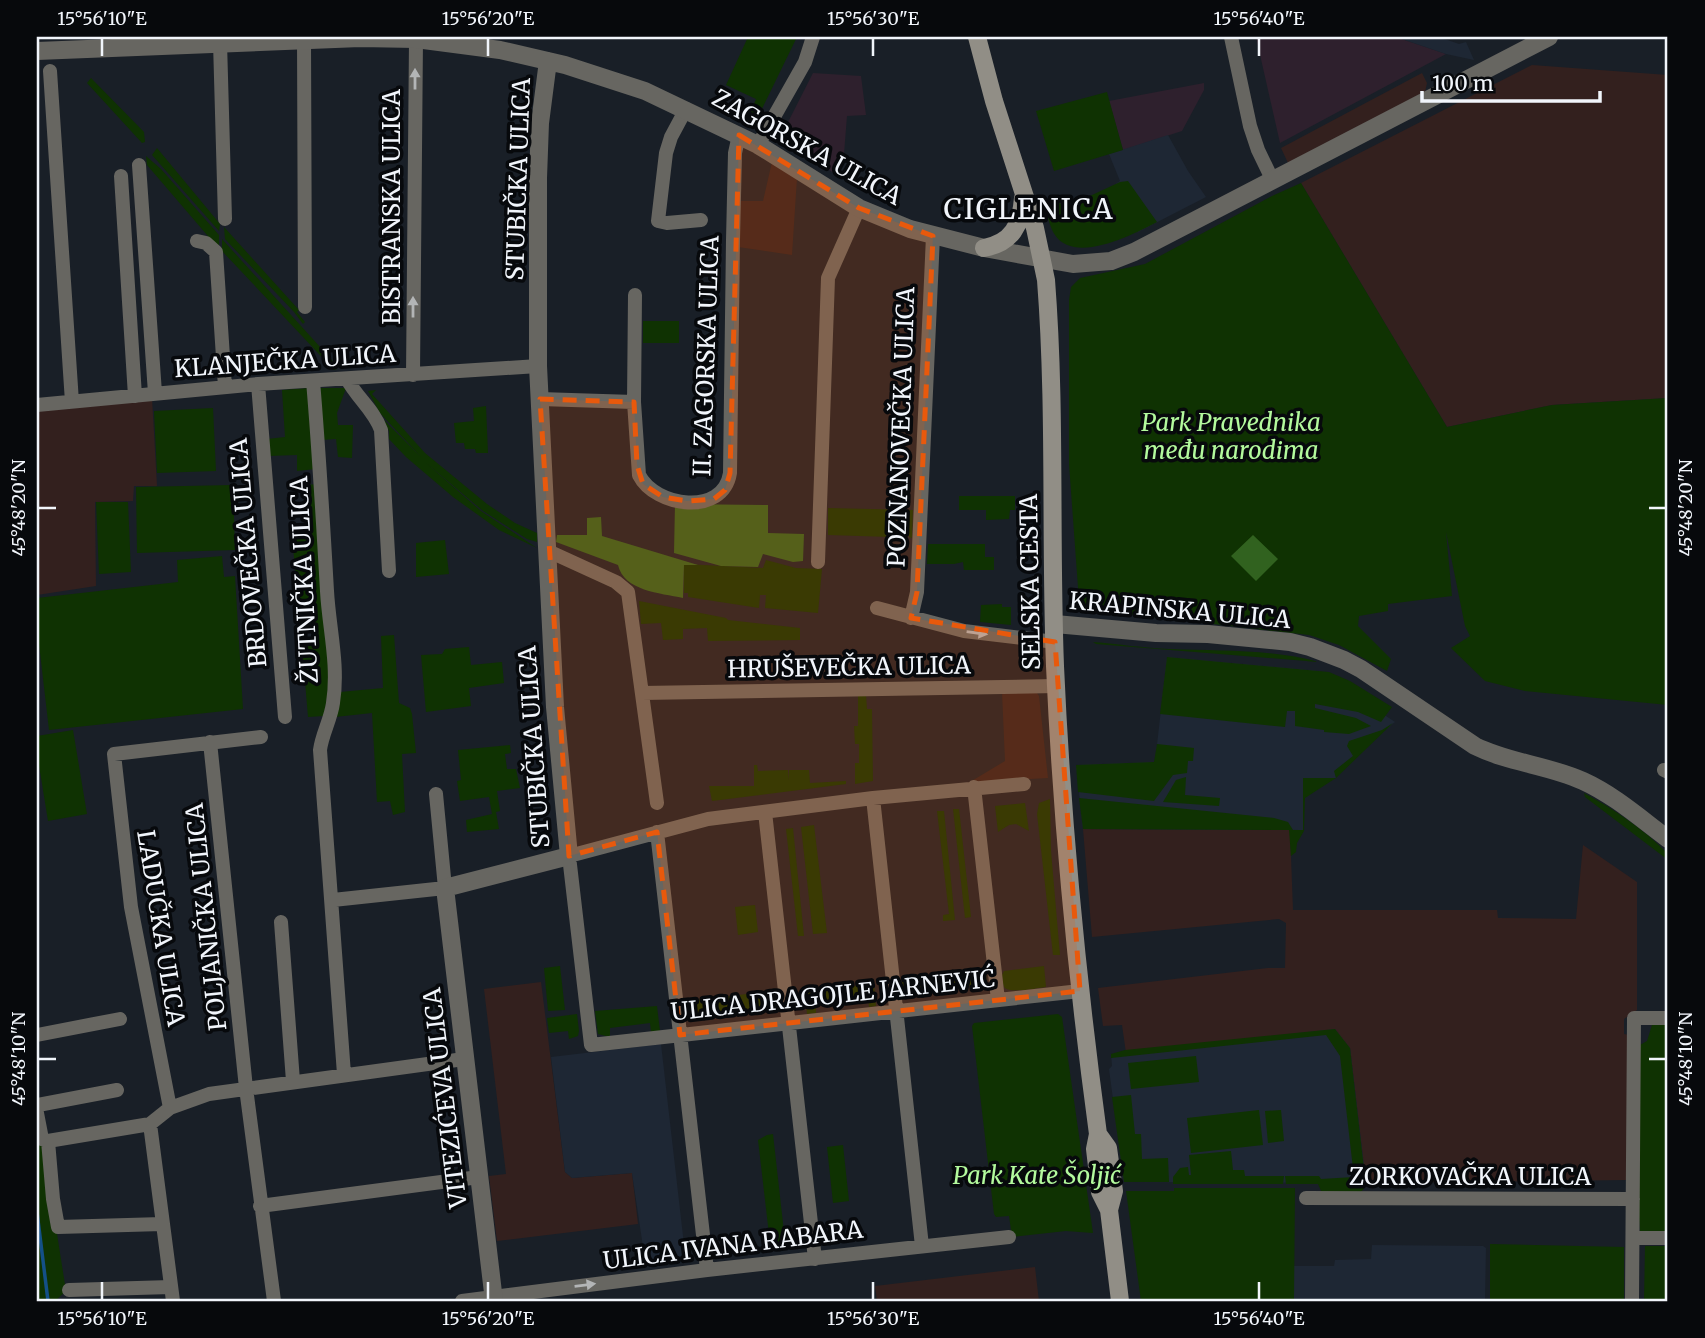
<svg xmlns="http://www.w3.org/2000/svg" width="1705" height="1338" viewBox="0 0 1705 1338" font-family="Merriweather,serif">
	<rect width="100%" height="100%" fill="#191f27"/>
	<!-- commercial -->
	<path fill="#33201e" d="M1532 65 1668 75V398L1552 405 1447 427 1301 183Z
		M1422 73 1427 83 1425 92 1288 163 1281 148Z
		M772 162 797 178 792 255 738 247 739 201H763Z
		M152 398 157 486H134L133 501 95 502 96 586 37 595V411Z
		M1002 692 1037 693 1039 696 1048 778 970 782 1005 761Z
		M1083 829 1290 830 1293 910H1497L1498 918 1576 919 1583 845 1637 882V1010L1624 1019V1034L1629 1035 1627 1180 1366 1183 1350 1048 1126 1053 1122 1025 1103 1026 1098 988 1268 968H1285L1286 923 1279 919 1092 937Z
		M541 982 565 1172 572 1178 632 1173 638 1224 497 1241 489 1176 506 1174 484 989Z
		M1035 1267 1039 1301H877L875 1286Z"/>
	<!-- industrial -->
	<path fill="#2e202d" d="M1256 37H1396L1446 54 1280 143Z
		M813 73 861 76 866 115 847 116 844 154 839 176 791 147 797 137 784 130Z
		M1204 83V90L1182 131 1123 150 1109 101Z"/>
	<!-- built -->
	<path fill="#1e2734" d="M1396 37H1439L1459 44 1466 42 1474 60 1446 54Z
		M1168 135 1188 171 1206 197 1138 232 1114 185 1120 181 1109 154Z
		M1167 657 1319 671 1395 722 1335 771 1336 778H1303V830L1083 829 1076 765 1155 762Z
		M1335 1029 1350 1048 1366 1183 1124 1182 1109 1069 1112 1066 1111 1054Z
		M661 1044 686 1262 646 1267 632 1173 572 1178 565 1172 551 1057Z
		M1372 1245 1483 1246 1486 1248 1485 1301H1294V1266H1334L1335 1260 1371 1259Z"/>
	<!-- green -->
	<path fill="#0f3202" d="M748 37H797L756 121 764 126 761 129 747 121 756 99 726 85Z
		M91 78 144 132 145 142 142 143 87 83Z
		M1107 92 1123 150 1054 171 1036 111Z
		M157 148 220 224 219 231 152 155Z
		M146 156 161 169 219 235V249L147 165Z
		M1128 181 1157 222C1134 234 1075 265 1055 235 1050 228 1048 217 1046 209L1060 203 1064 208 1120 182Z
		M1301 183 1447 427 1552 405 1668 398V705L1525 691 1485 681 1451 648 1470 636 1465 626 1446 532 1452 596 1388 604V611L1359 616 1358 626 1391 659 1387 671 1339 645 1309 635 1100 611 1088 608 1079 601 1069 464V300L1071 287 1080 278 1145 264 1272 196Z
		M224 227 299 310 297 312 305 322 303 324 294 312 225 239Z
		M222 239 331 359 337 369 334 370 222 251Z
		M679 321V343H643V321Z
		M310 388 316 469 297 471V455L268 456 267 439 285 437 282 390Z
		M317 388H346L337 413 338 425H353L352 458 338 457 336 439 321 440Z
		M376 390 372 394 425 453 487 504 515 523 537 533V542L527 539 483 511 425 462 481 511 537 548 499 530 453 497 406 457 389 439V431L381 417 421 457 380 413 368 391Z
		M486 406 488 453H476L475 449H465L464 443H456L454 423 474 421 473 408Z
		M213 408 216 471 157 473 154 411Z
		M317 484 331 672 324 716 308 717 302 646H313L312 632H301L291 526 310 524 309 516 290 517 291 505 308 503 307 485Z
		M233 485 235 550 137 553 136 487Z
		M959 496H1015V510H1010L1009 519 986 520V510H959Z
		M96 502H128L131 572 99 574Z
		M828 508 913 510 912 538 909 537V520H891V537L828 535Z
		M445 540 449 574 416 577V543Z
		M928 544H985V557H994V570H964L963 562 954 564H927Z
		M222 556 224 577 235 576 243 709 49 730 37 627V598L178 582 177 560Z
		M766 560 796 568 822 569 818 613 765 608 766 595H760L759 608 688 597V593H684V564L763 568Z
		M639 601 726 618 728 620 800 628V640L708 641 707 628 683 629V639L663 640 661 623 641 624Z
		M1002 604V607H1011V625L980 622 981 605Z
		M394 635 399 703 410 708 412 714 416 753 402 754 405 812 393 815 390 801 377 802 372 713 335 717 340 692 383 688 381 636Z
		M1093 642C1118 644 1144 648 1169 649 1218 651 1271 649 1319 662L1096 644Z
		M469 647 471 665 502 662 504 683 469 688 471 706 426 712 421 655 442 654 445 649Z
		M1167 657 1329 672 1350 681 1392 707 1381 722 1358 712 1315 704V708L1356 718 1371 726 1349 734 1324 732V730L1295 726V711H1287L1285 727 1160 714Z
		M866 695 867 709H872L873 781 855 784V763H859V744H855L854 726H858V696Z
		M1393 723 1336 778 1305 798 1304 831 1297 843 1296 852 1291 856 1289 830 1083 829 1079 798 1274 818 1288 822 1293 830H1303V778H1336L1334 771 1353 756 1347 746 1349 741 1382 730Z
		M73 730 87 814 48 821 37 753V736Z
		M1157 744 1194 748 1193 761H1188L1187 773 1173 775 1154 801 1078 792 1076 765 1154 762Z
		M510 745 511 753 505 754 507 769H516L520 788 497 791 500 811 496 812 499 829 467 832 466 820 492 814 489 797 460 801 457 781 461 780 458 750Z
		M754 765H757L758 771 788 770V780L789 770H809L810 783 846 781V784L712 801 709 786H754Z
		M1186 777 1185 795 1220 798 1219 806 1163 802 1176 780Z
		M1584 793C1612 808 1644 829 1667 853L1668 860 1585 797Z
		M1050 799 1051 851 1060 955H1053L1037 814 1039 803Z
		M1025 803 1029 831 1016 824 1009 825 998 832 995 806Z
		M953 809H959L971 917 965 918Z
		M937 811H944L955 920 943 921V915L949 914Z
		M814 825 827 933 813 934 801 827Z
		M793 828 804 936H798L786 829Z
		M755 905 758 932 738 935 735 907Z
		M560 966 565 1010 548 1011 544 968Z
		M1044 966 1046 987C1038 988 1009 994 1004 987 1003 985 1002 977 1002 975L1004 971Z
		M986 973 987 984 903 992 902 982Z
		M874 984 876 1006 869 1007 868 997 816 1002V1013L807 1014 805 991Z
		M764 992 766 1008 698 1016 696 1000Z
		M657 1006 660 1031 651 1032 650 1023 610 1028V1037L598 1034 595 1011Z
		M577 1014 579 1031 578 1036 569 1039 568 1031 549 1033 547 1018Z
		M1058 1014 1062 1017 1093 1233 1066 1231 1012 1237 1009 1216 996 1217 994 1214 972 1026 974 1023Z
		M1668 1024V1231H1640L1638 1205 1640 1045 1647 1041 1652 1025Z
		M1335 1029 1350 1048 1366 1186 1360 1193H1322L1318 1184H1286L1285 1176H1319L1321 1179 1354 1177 1340 1056 1326 1035 1111 1058V1054L1125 1050Z
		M1196 1056 1199 1082 1131 1089 1128 1063Z
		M1131 1095 1135 1134H1141L1142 1159 1168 1158 1169 1182H1124L1112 1097Z
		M1259 1110 1263 1145 1191 1153 1187 1118Z
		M1281 1110 1284 1141 1268 1143 1265 1111Z
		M37 1128 44 1151 66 1291 55 1301H37Z
		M773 1134 785 1241 770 1243 758 1140 767 1135Z
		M843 1145 849 1201 833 1203 827 1147Z
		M1231 1151 1233 1170H1244L1245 1176H1284L1283 1184H1173V1177L1180 1168 1188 1167 1189 1175H1191L1189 1155Z
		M1174 1188H1295L1294 1301H1141L1126 1191H1174Z
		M1490 1244 1624 1247V1301H1490Z
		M1645 1246H1668V1301H1644Z"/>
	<!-- forest -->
	<path fill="#31621f" d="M675 504 768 505V533L804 534 803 561 793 562 763 554 758 567 721 566 674 553Z
		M601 517 602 536 698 565H684L683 598C660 593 624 591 618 565L556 542 557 535H587V518Z
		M1253 535 1278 559 1256 581 1231 556Z"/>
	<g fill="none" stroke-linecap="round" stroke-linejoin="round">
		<!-- stream -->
		<path stroke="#145088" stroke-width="3.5" d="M37 1212 48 1301"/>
		<!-- minor -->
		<path stroke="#676661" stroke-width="14" d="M1231 37 1250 126 1258 150 1272 179
			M304 39 305 307
			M220 42 225 219
			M50 71 72 402
			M686 109 671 137 666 153 658 221 667 223 701 220
			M758 145 805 62 813 37
			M139 165 155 393
			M121 176 135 396
			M197 241 206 243 216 252 225 387
			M635 295 634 402 639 475C655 507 723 517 730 473L733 240 735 153 739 135
			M413 375 416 39
			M347 379C357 398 374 410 381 430L389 571
			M313 381C319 451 323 521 327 591 329 628 339 665 333 703 331 719 322 734 320 750L344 1074
			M258 384 285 717
			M540 399 634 402
			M37 405 258 384 538 366
			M546 550 616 582 628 592 657 803
			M818 562 828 278 859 208
			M877 608 964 631 1055 642
			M911 618 917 592 933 236
			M642 693 1057 686
			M210 742 246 1088 274 1301
			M1664 770 1668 772
			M1024 784 873 798 708 819 569 856 591 1045 1080 991
			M974 787 998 1000
			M873 798 922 1246
			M765 812 815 1259
			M657 832 707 1270
			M333 900 445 888 436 794
			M281 922 293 1081
			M37 1035 120 1019
			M38 1105 117 1090
			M170 1108 131 907 114 754 261 737
			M37 1113 42 1139 48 1141
			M150 1124 173 1301
			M48 1141 150 1124 170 1108 209 1094 464 1059
			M48 1141 53 1199 58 1227 162 1224
			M1306 1198 1633 1199
			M260 1206 479 1177
			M1633 1238H1668
			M69 1290 171 1287
			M462 1301 707 1270 1009 1237
			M1632 1301 1634 1018H1668"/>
		<!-- tertiary -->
		<path stroke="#676661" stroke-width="18" d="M37 51 360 38 416 39 500 50 565 65 645 91 758 145 859 208 910 229 984 248 1073 264 1111 261 1134 252 1549 37
			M1055 624 1156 633 1208 634 1290 642 1310 647 1344 660 1361 669 1475 746C1509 763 1548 765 1583 781 1614 795 1641 819 1668 839
			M494 1301 445 888 569 856 555 707 538 366V178L540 123 548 61"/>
		<!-- secondary -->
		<path stroke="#918e86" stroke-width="18" d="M977 37 994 101 1035 228 1046 280C1056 408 1050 537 1055 666 1062 823 1077 979 1098 1134L1095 1149 1100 1192 1109 1210 1120 1301
			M984 248C1012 243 1021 225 1023 198
			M1098 1134 1108 1148 1114 1191 1109 1210"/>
	</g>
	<!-- one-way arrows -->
	<defs><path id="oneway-solid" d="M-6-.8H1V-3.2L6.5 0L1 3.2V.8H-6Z" transform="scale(1.75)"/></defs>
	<g fill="#b3b5b6">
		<use href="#oneway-solid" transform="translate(415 79) rotate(-90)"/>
		<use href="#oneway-solid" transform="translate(413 307) rotate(-90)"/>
		<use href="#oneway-solid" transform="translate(977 633) rotate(8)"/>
		<use href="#oneway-solid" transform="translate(585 1285) rotate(-7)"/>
	</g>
	<!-- marked area -->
	<path fill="#e8590c" fill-opacity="0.2" stroke="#e8590c" stroke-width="5" stroke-dasharray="14 9" stroke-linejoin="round" d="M739 135 859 208 933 236 917 592 911 618 1055 642 1080 991 680 1035 657 832 569 856 540 399 634 402 637 465 643 484 663 497 687 501 714 499 725 490 730 473Z"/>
	<!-- ticks -->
	<path fill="none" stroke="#f1f5fb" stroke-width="2.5" d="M102 38V56M488 38V56M873 38V56M1259 38V56M38 508H56M1649 508H1666M38 1059H56M1649 1059H1666M102 1282V1300M488 1282V1300M873 1282V1300M1259 1282V1300"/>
	<g text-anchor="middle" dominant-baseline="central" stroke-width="7" stroke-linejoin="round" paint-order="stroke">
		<!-- street labels -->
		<g font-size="24" fill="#f1f5fb" stroke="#07090c">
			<text transform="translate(807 147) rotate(29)">ZAGORSKA ULICA</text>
			<text transform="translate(518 179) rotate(-88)">STUBIČKA ULICA</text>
			<text transform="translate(391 207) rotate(-90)">BISTRANSKA ULICA</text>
			<text transform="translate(706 356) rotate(-88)">II. ZAGORSKA ULICA</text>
			<text transform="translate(285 361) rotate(-4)">KLANJEČKA ULICA</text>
			<text transform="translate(901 427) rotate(-88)">POZNANOVEČKA ULICA</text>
			<text transform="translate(248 553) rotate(-95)">BRDOVEČKA ULICA</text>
			<text transform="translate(304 580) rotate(-93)">ŽUTNIČKA ULICA</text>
			<text transform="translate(1030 582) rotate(-91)">SELSKA CESTA</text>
			<text transform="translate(1180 610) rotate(5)">KRAPINSKA ULICA</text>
			<text transform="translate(849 667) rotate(-1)">HRUŠEVEČKA ULICA</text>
			<text transform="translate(534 747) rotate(-94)">STUBIČKA ULICA</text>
			<text transform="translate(206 917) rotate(-96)">POLJANIČKA ULICA</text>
			<text transform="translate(161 928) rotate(81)">LADUČKA ULICA</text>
			<text transform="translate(833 995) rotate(-6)">ULICA DRAGOJLE JARNEVIĆ</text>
			<text transform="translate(445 1098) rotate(-97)">VITEZIĆEVA ULICA</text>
			<text x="1470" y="1176">ZORKOVAČKA ULICA</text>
			<text transform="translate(733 1245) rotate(-7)">ULICA IVANA RABARA</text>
		</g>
		<!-- park labels -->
		<g font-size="24" font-style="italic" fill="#b3fa9d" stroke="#07090c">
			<text x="1231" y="422">Park Pravednika<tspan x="1231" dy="28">među narodima</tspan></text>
			<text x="1037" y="1175">Park Kate Šoljić</text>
		</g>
		<!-- quarter labels -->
		<g font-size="28" letter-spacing="2" fill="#f1f5fb" stroke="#07090c">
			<text x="1029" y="209">CIGLENICA</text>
		</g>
	</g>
	<!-- border -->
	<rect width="1705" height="1338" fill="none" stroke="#07090c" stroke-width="77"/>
	<!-- scale -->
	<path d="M1422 91v10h178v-10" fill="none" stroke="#f1f5fb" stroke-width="3.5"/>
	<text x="1432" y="91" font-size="21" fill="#f1f5fb" stroke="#07090c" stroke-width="5" paint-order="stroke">100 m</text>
	<rect x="38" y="38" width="1628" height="1262" fill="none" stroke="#f1f5fb" stroke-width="2.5"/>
	<g font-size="18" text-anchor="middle" fill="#f1f5fb">
		<text x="102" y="25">15°56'10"E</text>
		<text x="488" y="25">15°56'20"E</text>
		<text x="873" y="25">15°56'30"E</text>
		<text x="1259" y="25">15°56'40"E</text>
		<text transform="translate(19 508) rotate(-90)" y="6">45°48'20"N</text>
		<text transform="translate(1686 508) rotate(-90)" y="6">45°48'20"N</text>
		<text transform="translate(19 1059) rotate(-90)" y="6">45°48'10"N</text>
		<text transform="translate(1686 1059) rotate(-90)" y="6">45°48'10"N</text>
		<text x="102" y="1325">15°56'10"E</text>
		<text x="488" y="1325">15°56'20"E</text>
		<text x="873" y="1325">15°56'30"E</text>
		<text x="1259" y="1325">15°56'40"E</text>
	</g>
</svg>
